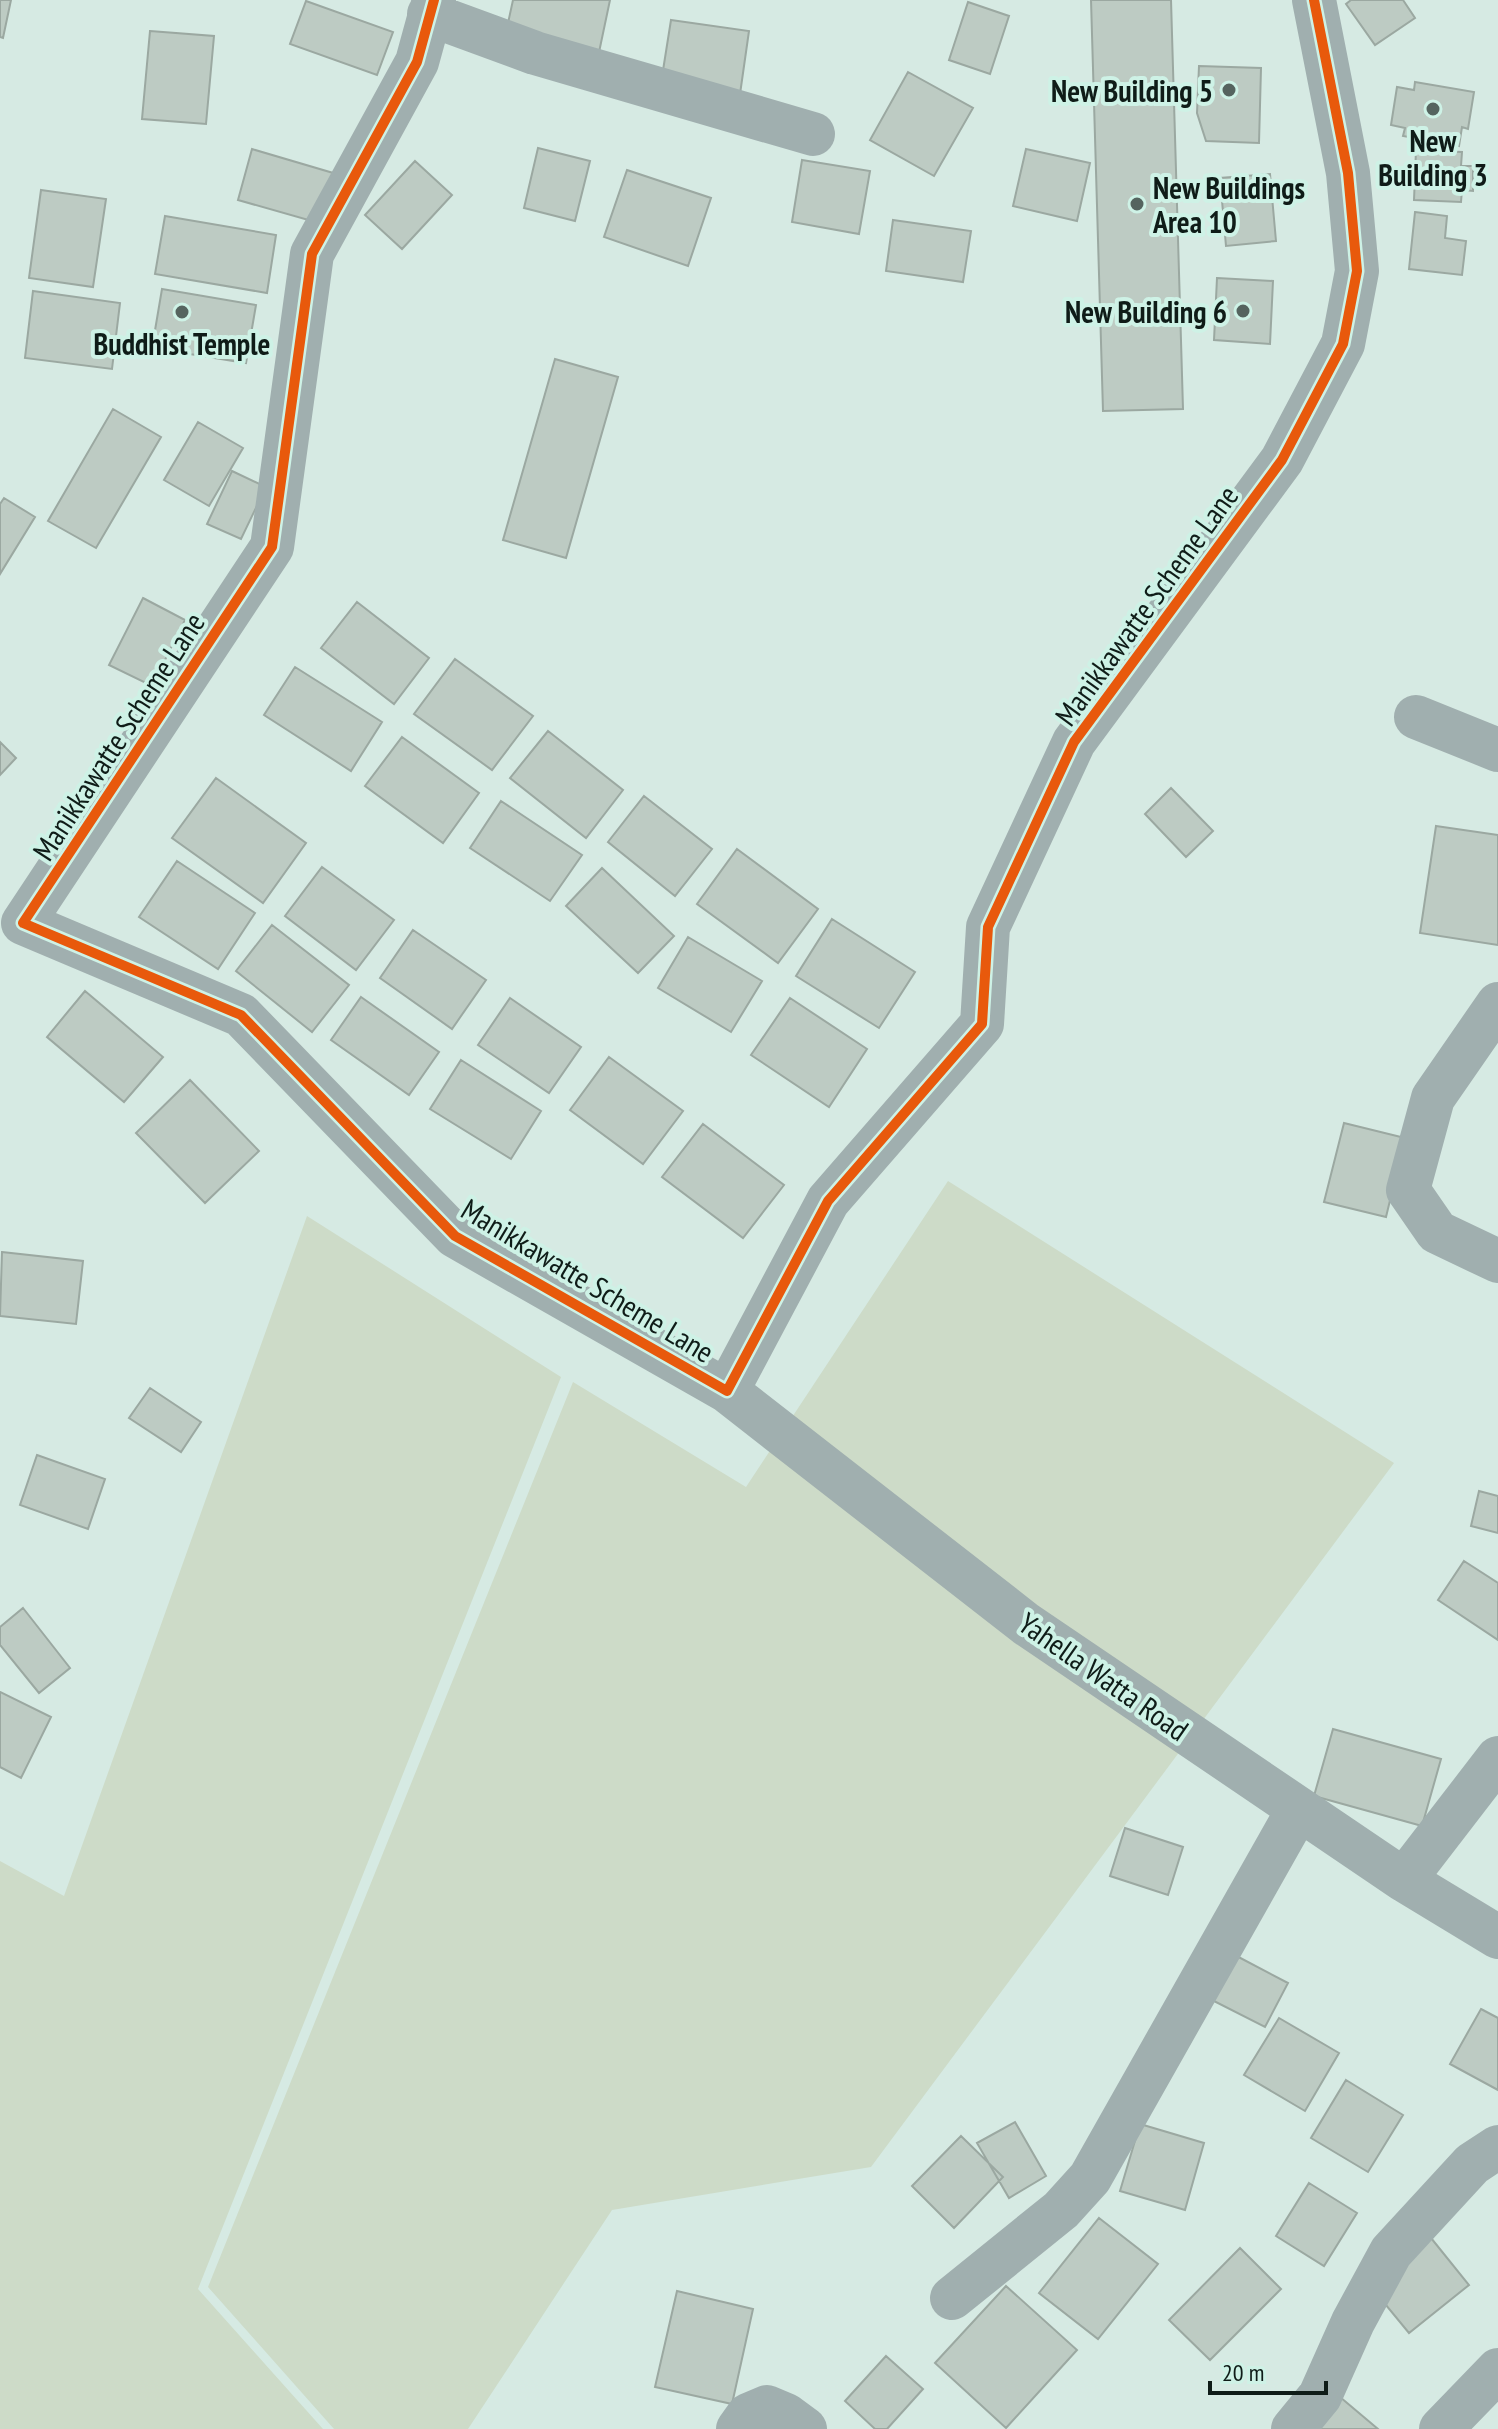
<svg xmlns="http://www.w3.org/2000/svg" width="1498" height="2429" viewBox="0 0 1498 2429" font-family="'PT Sans Narrow',sans-serif">
	<rect width="100%" height="100%" fill="#d6eae3"/>
	<!-- green -->
	<path fill="#cddbc8" d="M948 1181 1394 1463 871 2167 612 2210 468 2429H334L208 2287 573 1382 746 1487Z
		M307 1216 561 1377 198 2289 323 2429H0V1861L64 1896Z"/>
	<!-- building -->
	<path fill="#bdcbc3" stroke="#9ba8a1" stroke-width="2" d="M0 0H11L3 38 0 37Z
		M513 0H610L598 57 505 37Z
		M1091 0H1171L1183 409 1103 411Z
		M1351 0H1403L1415 18 1375 45 1346 4Z
		M306 1 393 32 377 75 290 44Z
		M968 2 1009 16 990 74 949 60Z
		M671 20 749 31 740 94 661 83Z
		M150 31 214 36 206 124 142 119Z
		M1199 66 1261 68 1259 143 1206 141 1197 113Z
		M908 72 973 108 934 176 870 140Z
		M1415 82 1474 92 1468 129 1462 127 1459 146 1403 136 1405 128 1391 125 1397 87 1414 90Z
		M538 148 590 161 575 221 524 208Z
		M252 149 340 175 326 225 238 200Z
		M1026 149 1090 163 1077 221 1013 206Z
		M1416 150 1462 152 1461 166H1473V191L1462 190 1461 202 1414 200Z
		M802 160 870 171 859 234 792 222Z
		M415 161 452 195 402 249 365 215Z
		M627 170 711 198 688 266 604 237Z
		M1270 174 1276 241 1226 246 1220 178Z
		M41 190 106 199 93 287 29 278Z
		M1415 212 1447 216 1445 238 1466 241 1462 275 1409 269Z
		M165 216 276 235 267 293 155 274Z
		M893 220 971 231 963 282 886 271Z
		M1217 278 1273 281 1270 344 1214 340Z
		M162 289 256 305 246 363 152 348Z
		M33 291 120 303 112 369 25 358Z
		M555 359 618 377 566 558 503 540Z
		M113 409 161 437 96 548 48 521Z
		M198 422 243 448 209 506 164 480Z
		M232 471 266 487 241 539 207 524Z
		M4 498 35 517 0 574V504Z
		M143 598 185 620 152 686 109 665Z
		M357 602 429 658 394 704 321 648Z
		M455 659 533 716 492 770 414 714Z
		M295 667 382 722 351 771 264 715Z
		M548 731 623 790 586 838 510 778Z
		M402 737 479 793 443 843 365 786Z
		M0 742 16 758 0 775Z
		M216 778 306 843 263 903 172 838Z
		M1171 788 1213 831 1186 857 1145 814Z
		M644 796 712 849 675 896 608 842Z
		M501 801 582 855 550 901 470 848Z
		M1436 826 1498 835V945L1420 933Z
		M737 849 818 909 778 963 697 904Z
		M177 861 255 913 218 969 139 917Z
		M322 867 394 920 356 970 285 916Z
		M602 868 674 936 638 973 566 906Z
		M832 919 915 972 879 1028 796 976Z
		M272 925 349 985 312 1032 236 971Z
		M413 930 486 980 452 1029 380 978Z
		M688 937 762 981 731 1032 658 988Z
		M85 991 163 1057 124 1102 47 1037Z
		M361 997 439 1052 409 1095 331 1040Z
		M510 998 581 1047 549 1093 478 1045Z
		M790 998 867 1049 829 1107 751 1055Z
		M609 1057 683 1111 643 1164 570 1110Z
		M461 1060 541 1111 511 1159 430 1109Z
		M190 1080 259 1151 205 1203 136 1133Z
		M1344 1123 1405 1138 1386 1217 1324 1202Z
		M703 1124 784 1185 743 1238 662 1177Z
		M2 1252 83 1261 76 1324 0 1316Z
		M150 1388 201 1422 181 1452 129 1418Z
		M37 1455 105 1479 88 1529 20 1505Z
		M1479 1491 1498 1496V1533L1471 1526Z
		M1464 1561 1498 1583V1640L1438 1600Z
		M23 1608 70 1668 39 1693 0 1645V1627Z
		M0 1692 51 1717 21 1778 0 1767Z
		M1333 1729 1441 1759 1422 1826 1314 1796Z
		M1125 1828 1183 1847 1168 1895 1110 1876Z
		M1229 1952 1288 1983 1265 2027 1206 1997Z
		M1481 2009 1498 2018V2090L1450 2064Z
		M1279 2018 1339 2053 1305 2111 1244 2075Z
		M1346 2080 1403 2115 1368 2172 1311 2138Z
		M1015 2122 1046 2176 1009 2198 977 2143Z
		M1140 2124 1204 2143 1185 2210 1120 2191Z
		M961 2136 1003 2177 954 2228 912 2186Z
		M1309 2183 1357 2213 1324 2266 1276 2236Z
		M1099 2218 1158 2264 1098 2339 1039 2293Z
		M1427 2233 1469 2285 1409 2333 1367 2282Z
		M1240 2248 1281 2289 1210 2360 1169 2320Z
		M1006 2286 1077 2350 1006 2428 935 2363Z
		M677 2291 753 2309 732 2404 655 2387Z
		M886 2356 923 2389 887 2429H875L845 2401Z
		M1340 2397 1378 2429H1313Z"/>
	<g fill="none" stroke-linecap="round" stroke-linejoin="round">
		<!-- minor -->
		<path stroke="#a0afaf" stroke-width="44" d="M434 0 417 62 312 254 272 547 23 923 241 1015 455 1236 727 1391 828 1201 982 1024 988 927 1074 742 1282 460 1343 344 1357 271 1348 173 1314 0
			M429 14 535 53 813 134
			M1416 717 1498 750
			M1498 1004 1433 1098 1408 1190 1437 1232 1498 1261
			M727 1391 1026 1624 1404 1880 1498 1937
			M1404 1880 1498 1758
			M952 2298 1061 2210 1090 2178 1298 1810
			M738 2429 748 2415 767 2407 786 2415 805 2429
			M1293 2429 1320 2396 1353 2322 1391 2252 1472 2164 1498 2147
			M1441 2429 1498 2370"/>
		<!-- cycleway casing -->
		<g stroke="#cef2e6" stroke-width="15">
			<path id="cycleway" d="M434 0 417 62 312 254 272 547 23 923 241 1015 455 1236 727 1391 828 1201 982 1024 988 927 1074 742 1282 460 1343 344 1357 271 1348 173 1314 0"/>
		</g>
		<!-- cycleway -->
		<use href="#cycleway" stroke="#e8590c" stroke-width="10"/>
	</g>
	<!-- markers -->
	<g fill="#55645f" stroke="#cef2e6" stroke-width="3">
		<circle cx="1229" cy="90" r="8"/>
		<circle cx="1433" cy="109" r="8"/>
		<circle cx="1137" cy="204" r="8"/>
		<circle cx="1243" cy="311" r="8"/>
		<circle cx="182" cy="312" r="8"/>
	</g>
	<g text-anchor="middle" dominant-baseline="central" stroke-width="8" stroke-linejoin="round" paint-order="stroke">
		<!-- poi labels -->
		<g font-size="30" font-weight="bold" fill="#0f1c18" stroke="#cef2e6" text-anchor="end">
			<text x="1213" y="90">New Building 5</text>
			<text x="1433" y="140" text-anchor="middle">New<tspan x="1433" dy="34">Building 3</tspan></text>
			<text x="1153" y="187" text-anchor="start">New Buildings<tspan x="1153" dy="34">Area 10</tspan></text>
			<text x="1227" y="311">New Building 6</text>
			<text x="182" y="343" text-anchor="middle">Buddhist Temple</text>
		</g>
		<!-- street labels -->
		<g font-size="30" fill="#0f1c18" stroke="#cef2e6">
			<text transform="translate(1146 605) rotate(-54)">Manikkawatte Scheme Lane</text>
			<text transform="translate(118 736) rotate(-57)">Manikkawatte Scheme Lane</text>
			<text transform="translate(588 1280) rotate(31)">Manikkawatte Scheme Lane</text>
			<text transform="translate(1104 1676) rotate(35)">Yahella Watta Road</text>
		</g>
	</g>
	<!-- scale -->
	<path d="M1210 2381v12h116v-12" fill="none" stroke="#0f1c18" stroke-width="4"/>
	<text x="1222" y="2381" font-size="24" fill="#0f1c18" stroke="#cef2e6" stroke-width="6" paint-order="stroke">20 m</text>
</svg>
